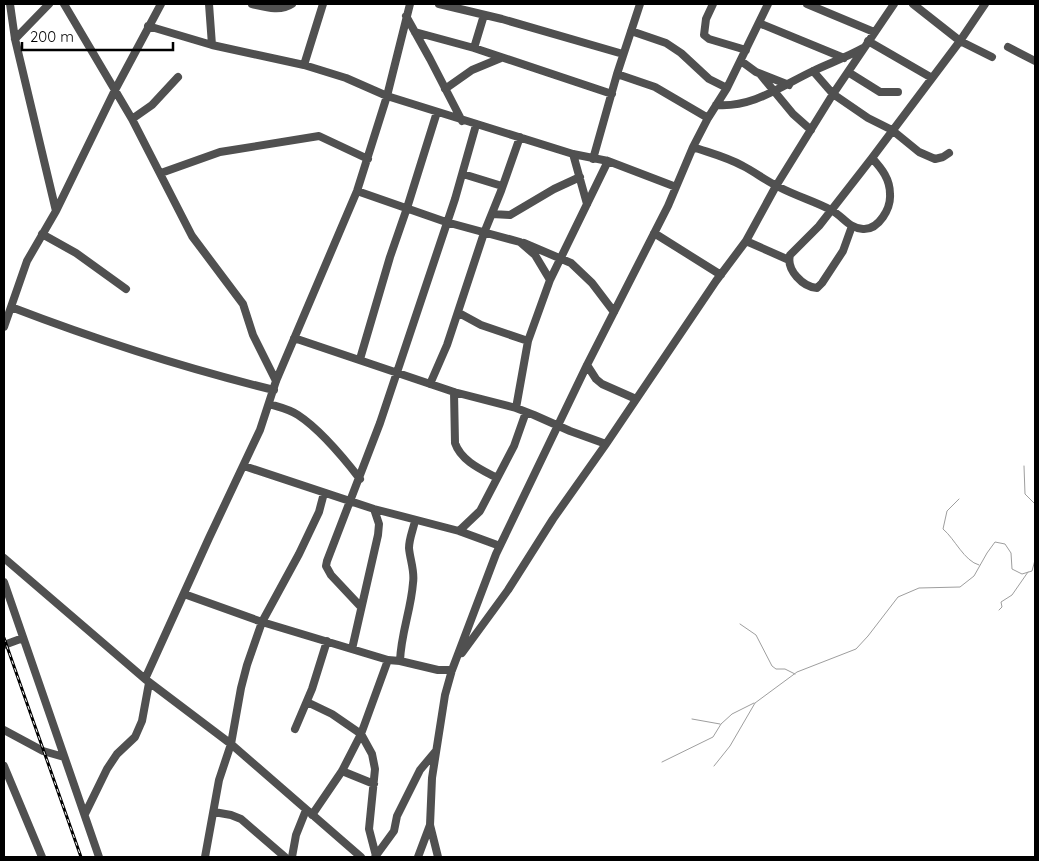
<svg xmlns="http://www.w3.org/2000/svg" width="1039" height="861" viewBox="0 0 1039 861" font-family="Quicksand,sans-serif">
	<rect width="100%" height="100%" fill="#fff"/>
	<g fill="none" stroke-linecap="round" stroke-linejoin="round">
		<!-- stream -->
		<path stroke="#9e9e9e" stroke-width="1" d="M1024 466 1025 494 1035 504
			M959 499 947 511 943 529C955 539 964 561 979 565
			M999 610 1002 607 1001 602 1012 595 1028 572
			M740 624 756 635 772 666 776 669H785L795 674
			M692 719 720 724
			M662 762 713 737 721 724 732 714 754 703
			M714 766 730 746 755 703 797 672 856 649 868 636 898 597 919 588 960 587 974 576 987 553 995 542 1005 544 1011 553 1012 569 1022 574 1032 571 1035 560"/>
		<!-- minor -->
		<path stroke="#505050" stroke-width="8" d="M64 4 132 119 192 236 243 304 253 335 276 381
			M209 4 212 45
			M252 4C265 7 280 12 292 4
			M439 4 502 19 623 54
			M713 4 706 19 704 35 709 39 746 50
			M807 4 874 32
			M913 4 960 41 992 57
			M406 16 430 59 462 121
			M759 23 844 58
			M148 26 212 45 304 65 346 78 387 96 573 154 608 161 676 187
			M631 31 666 43 681 53 709 79 727 88
			M415 32 474 48 612 94
			M15 39 49 4
			M868 41 932 78
			M1008 47 1035 61
			M474 48 484 15
			M741 61 756 72 789 85
			M304 65 323 4
			M813 71 833 94 868 118 892 130 919 152 935 159 943 157 949 153
			M848 72 880 92H898
			M617 74 655 87 708 118
			M760 74 793 114 811 130
			M445 89 472 70 501 58
			M716 105C753 108 781 86 813 71 830 63 847 57 863 48
			M132 119 152 105 178 77
			M693 147C710 153 727 157 743 166 755 172 766 181 779 187 796 196 814 201 831 210 843 216 848 228 863 229 879 230 891 208 890 194 890 179 882 169 872 158
			M573 154 587 204
			M593 159 617 74 640 4
			M161 173 220 152 319 136 368 159
			M463 174 502 186
			M357 191 446 222 520 242 535 255 550 280 528 341 516 408
			M56 211 115 90 161 4
			M492 214 510 215 554 189 580 177
			M852 226 843 251 822 283 817 288C803 287 786 270 790 255L819 226 872 158 960 41 985 4
			M654 233 721 275
			M42 234 76 253 126 289
			M746 241 789 260
			M524 243 571 263 592 283 614 312
			M550 280 608 161
			M11 307C97 340 184 368 274 390
			M459 313 481 325 528 341
			M4 327 27 261 56 211 15 39 10 4
			M294 338 454 392 516 408 534 415 570 431 606 444
			M360 359 390 257 407 208 437 112
			M587 365 596 379 602 384 636 399
			M430 384 447 345 484 233 501 191 520 137
			M454 392 455 443C461 461 482 470 497 478
			M269 404C279 407 289 409 298 415 321 430 343 457 360 479
			M244 466 374 509 459 531 500 546
			M459 531 480 511 514 446 526 412
			M4 558 145 679 231 744 361 857
			M4 582 99 857
			M184 594 262 622 388 660 400 661 438 670H452
			M361 607 331 575 326 566 327 561 380 423 455 199 476 125
			M4 645 23 638
			M352 649 378 535 379 524 374 509
			M462 653 508 590 553 519 606 444 716 281 746 241 776 186 833 94 894 4
			M400 661C401 633 411 610 413 583 415 571 410 560 409 548 409 539 413 530 415 521
			M145 679 209 538 260 430 276 381 357 191 387 96 410 4
			M307 702 332 714 361 734 372 754 375 769 369 829 376 856
			M295 729 312 689 327 641
			M4 730 43 751 64 757
			M4 766 42 857
			M342 771 374 784
			M214 812 231 815 241 819 285 857
			M85 814 107 769 117 754 135 737 142 721 149 683
			M312 815 342 771 361 734 388 660
			M205 857 219 780 231 744 241 688 247 665 262 622 299 554 319 512 324 493
			M292 857 296 835 306 810
			M375 857 394 831 397 816 420 770 435 752
			M418 857 430 825
			M438 857 430 825 432 778 445 695 452 670 496 554 587 365 668 206 693 147 708 118 727 88 768 4"/>
		<!-- rail casing -->
		<g stroke="#000" stroke-width="3">
			<path id="rail" d="M4 638 81 857"/>
		</g>
		<!-- rail -->
		<use href="#rail" stroke="#fff" stroke-width="1" stroke-dasharray="4" stroke-linecap="butt"/>
	</g>
	<!-- border -->
	<rect width="1039" height="861" fill="none" stroke="#000000" stroke-width="10"/>
	<!-- scale -->
	<path d="M22 42v8h151v-8" fill="none" stroke="#000000" stroke-width="2.5"/>
	<text x="30" y="42" font-size="15" fill="#000000" stroke="#ffffff" stroke-width="4" paint-order="stroke">200 m</text>
</svg>
